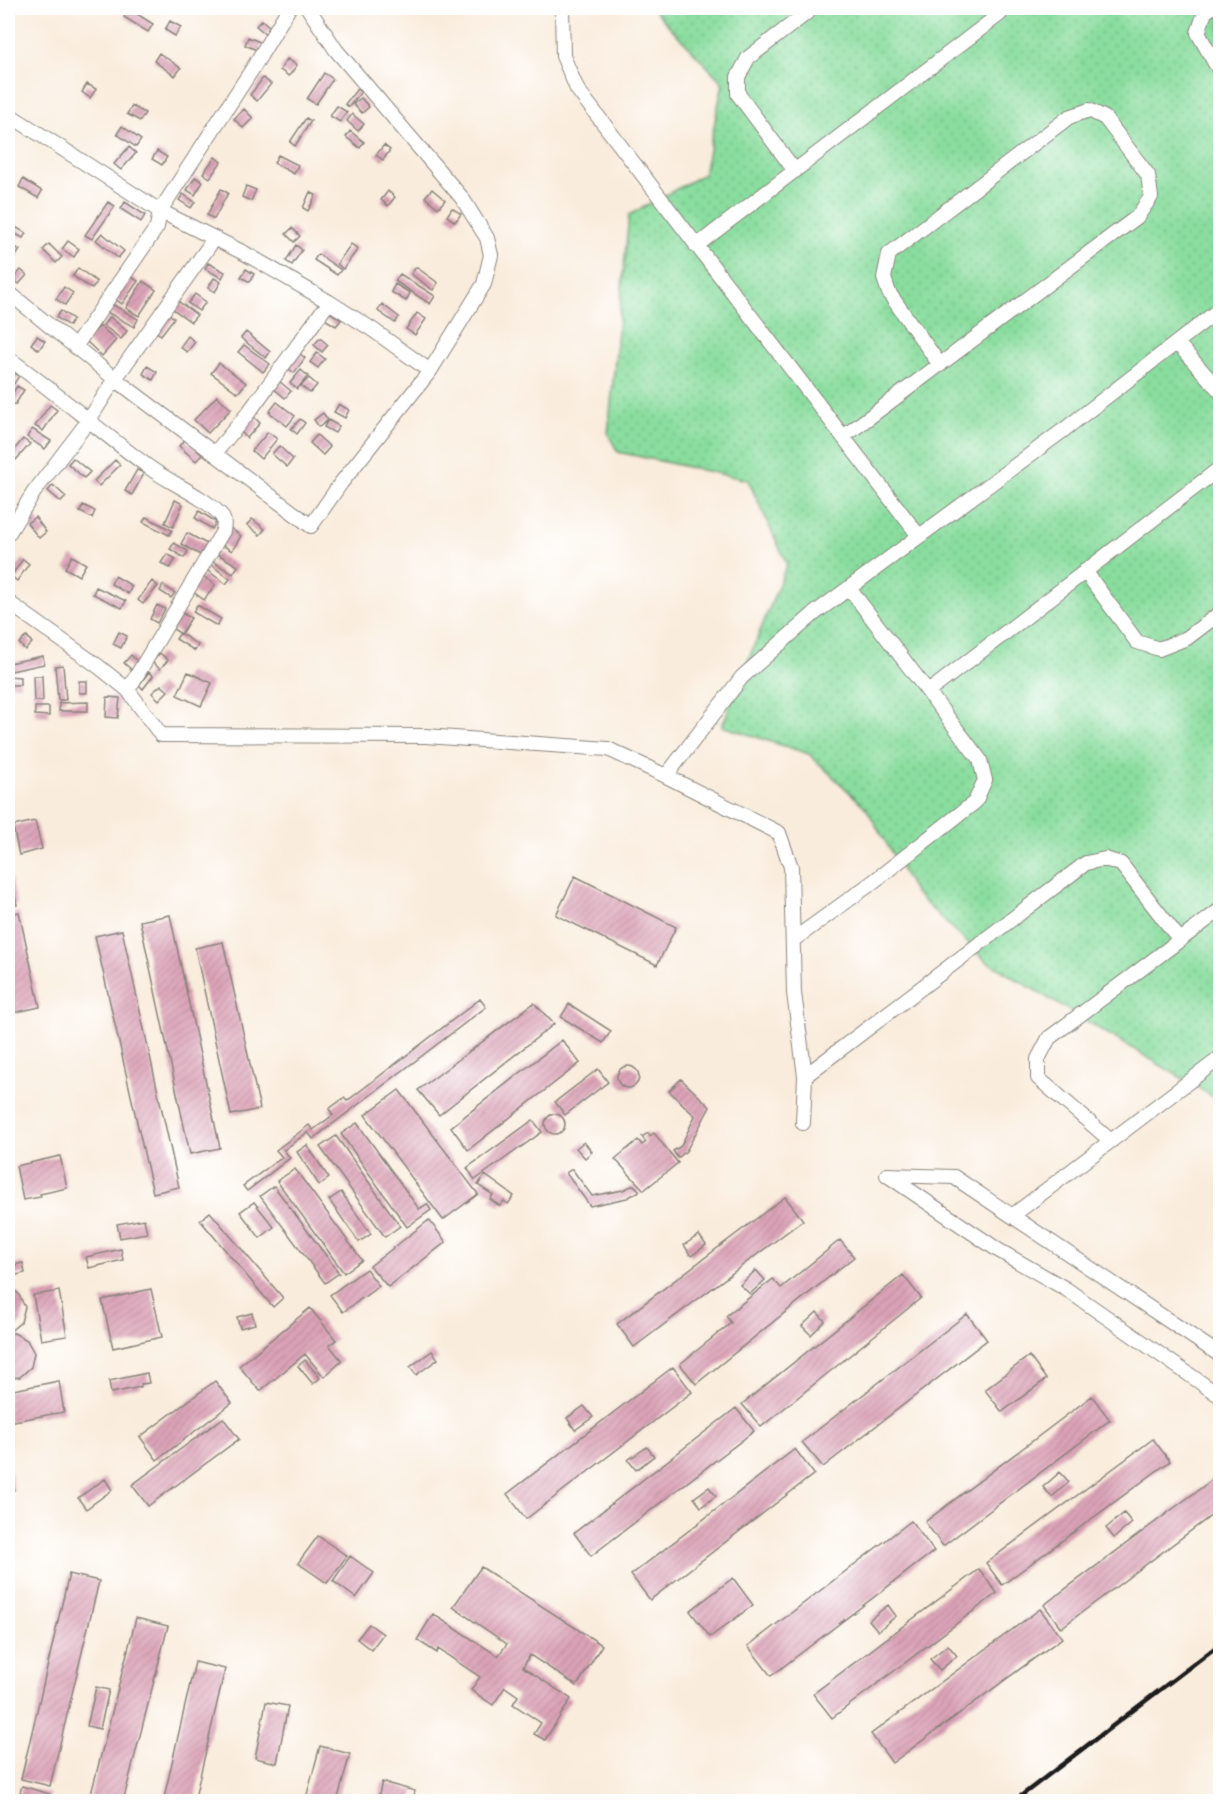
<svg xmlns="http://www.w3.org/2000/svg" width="1228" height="1809" viewBox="0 0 1228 1809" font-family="Mali,sans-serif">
	<defs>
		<pattern id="grass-dots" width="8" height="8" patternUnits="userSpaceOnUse" patternTransform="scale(1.5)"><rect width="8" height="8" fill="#89dd9e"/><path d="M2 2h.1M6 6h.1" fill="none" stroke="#76bd88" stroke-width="1.8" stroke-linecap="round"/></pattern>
		<pattern id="building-hatch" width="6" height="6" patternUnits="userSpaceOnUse" patternTransform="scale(1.5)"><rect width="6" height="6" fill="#dca3b7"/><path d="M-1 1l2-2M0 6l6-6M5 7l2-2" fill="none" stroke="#bc8c9d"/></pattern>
	</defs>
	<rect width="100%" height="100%" fill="#fff"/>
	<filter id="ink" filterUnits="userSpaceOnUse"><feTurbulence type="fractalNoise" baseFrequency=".0167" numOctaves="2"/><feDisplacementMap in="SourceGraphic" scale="12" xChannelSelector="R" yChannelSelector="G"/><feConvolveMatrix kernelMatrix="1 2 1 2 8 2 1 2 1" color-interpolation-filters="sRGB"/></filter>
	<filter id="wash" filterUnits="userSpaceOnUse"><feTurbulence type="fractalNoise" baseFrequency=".008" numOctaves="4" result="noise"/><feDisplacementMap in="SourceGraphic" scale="24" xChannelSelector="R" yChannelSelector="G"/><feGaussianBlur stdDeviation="1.35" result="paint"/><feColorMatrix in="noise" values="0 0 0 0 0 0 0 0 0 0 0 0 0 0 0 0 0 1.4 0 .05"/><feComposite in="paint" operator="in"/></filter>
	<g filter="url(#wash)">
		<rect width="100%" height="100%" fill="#f9ecdc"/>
		<!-- grass -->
		<path fill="url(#grass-dots)" stroke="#527c5d" stroke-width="1.5" d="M652 8H1220V1101L986 961 915 893 866 808 809 754 722 726 787 564 748 480 618 452 608 434 629 215 704 174 723 83Z"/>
		<g id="blocks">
			<!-- building -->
			<path fill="url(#building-hatch)" d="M129 9 153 24 148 32 124 17Z
				M262 20 271 28 266 34 256 26Z
				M170 21 181 27 175 36 165 30Z
				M248 37 262 43 259 51 245 45Z
				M159 53 181 68 175 76 154 61Z
				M287 59 297 65 289 76 280 70Z
				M324 73 333 79 316 104 307 99Z
				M263 78 271 84 257 101 250 95Z
				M87 84 96 89 90 98 82 92Z
				M357 89 361 92 349 107 345 104Z
				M361 98 369 107 362 113 353 104Z
				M132 106 145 113 140 121 127 114Z
				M337 106 347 112 340 122 330 116Z
				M244 109 253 118 243 128 234 119Z
				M352 114 364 124 358 131 347 121Z
				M306 118 311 121 295 146 290 142Z
				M122 126 141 140 136 147 117 134Z
				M350 131 364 142 360 148 346 137Z
				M384 145 390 150 383 160 376 155Z
				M129 147 136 153 121 170 114 164Z
				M157 151 167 157 162 165 152 159Z
				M278 155 298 165 294 174 274 163Z
				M215 157 221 162 210 178 203 173Z
				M195 177 203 182 195 195 187 190Z
				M23 179 42 191 38 198 19 187Z
				M246 186 256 190 251 201 242 197Z
				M221 189 228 193 214 219 207 215Z
				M432 189 445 200 438 208 425 197Z
				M388 191 395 197 388 206 381 200Z
				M310 192 316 195 308 211 303 208Z
				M183 194 195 202 191 208 179 200Z
				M108 202 115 206 92 239 85 235Z
				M125 202 145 215 141 222 121 209Z
				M452 208 461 214 455 222 447 216Z
				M8 223 26 233 23 238 8 230Z
				M292 228 300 236 294 242 286 234Z
				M102 233 124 251 118 258 96 240Z
				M68 241 79 249 74 257 62 249Z
				M49 244 62 257 56 263 43 250Z
				M351 244 358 249 343 269 337 264Z
				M296 245 302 250 292 265 286 261Z
				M15 247 20 250 9 266 8 258Z
				M318 254 341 270 337 275 314 260Z
				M208 263 225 272 222 278 205 269Z
				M416 267 438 283 433 290 411 274Z
				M78 268 97 282 92 289 73 276Z
				M246 269 254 274 250 282 241 277Z
				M21 270 27 275 19 284 13 279Z
				M127 274 138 281 122 304 112 297Z
				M400 274 435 296 430 304 395 281Z
				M214 278 221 282 215 292 208 288Z
				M143 281 156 290 139 316 126 308Z
				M395 284 410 293 406 301 391 292Z
				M64 287 73 293 65 305 56 299Z
				M195 294 206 302 199 311 188 303Z
				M175 299 197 315 191 322 169 306Z
				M110 303 138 319 134 327 105 311Z
				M382 304 399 317 395 323 378 311Z
				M61 311 73 319 69 326 56 317Z
				M328 311 341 320 336 326 323 318Z
				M417 313 426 319 415 335 406 329Z
				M169 314 174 318 161 335 155 331Z
				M110 317 127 331 121 339 103 325Z
				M100 326 116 340 102 356 86 341Z
				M246 332 270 352 266 358 241 338Z
				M37 336 45 341 39 350 31 344Z
				M188 336 195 342 187 352 180 347Z
				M320 338 328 345 322 352 314 345Z
				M244 345 270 364 263 372 238 352Z
				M299 353 305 358 294 373 288 368Z
				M317 353 325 359 318 368 310 362Z
				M219 363 246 383 238 393 211 373Z
				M147 366 157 372 153 380 143 374Z
				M301 370 308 376 297 389 290 383Z
				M12 371 19 376 9 391 8 379Z
				M309 378 317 385 310 393 301 386Z
				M279 381 291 391 285 398 273 388Z
				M17 386 24 390 15 405 8 401Z
				M217 396 231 409 208 433 194 420Z
				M277 402 295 416 287 426 269 412Z
				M339 404 349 410 345 418 334 412Z
				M50 405 57 410 43 431 35 426Z
				M323 413 328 420 319 427 314 420Z
				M251 414 260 423 247 438 238 429Z
				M300 419 305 423 297 434 291 429Z
				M328 420 339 426 335 433 324 427Z
				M32 429 51 441 45 449 27 437Z
				M268 432 277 439 261 459 252 451Z
				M317 435 330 447 323 455 310 443Z
				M23 439 30 444 16 460 10 455Z
				M185 439 202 455 196 461 179 446Z
				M279 446 293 459 287 467 272 454Z
				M73 458 90 472 84 478 68 464Z
				M115 460 120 465 99 486 94 481Z
				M137 470 144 473 132 495 125 491Z
				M53 485 66 497 61 502 48 491Z
				M175 500 183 504 173 527 165 523Z
				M83 505 95 511 92 518 80 512Z
				M199 511 216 522 212 529 195 518Z
				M35 517 46 532 39 538 27 523Z
				M146 517 172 530 169 535 143 522Z
				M252 519 265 529 260 535 247 525Z
				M229 527 241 536 232 551 219 543Z
				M187 533 207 544 200 555 181 544Z
				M174 543 188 551 184 558 170 549Z
				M216 553 238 566 233 574 212 561Z
				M167 554 176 559 170 568 161 563Z
				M72 556 86 564 79 576 65 568Z
				M23 559 29 564 17 581 11 576Z
				M211 565 230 579 226 584 207 570Z
				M115 576 132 586 128 594 111 584Z
				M203 576 215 585 204 600 192 591Z
				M152 581 158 586 143 604 138 600Z
				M163 585 175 593 171 598 160 591Z
				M96 587 126 601 122 608 93 594Z
				M157 605 165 609 157 623 150 619Z
				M197 605 221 619 217 626 193 612Z
				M182 613 191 618 181 634 173 629Z
				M119 632 127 636 121 648 113 644Z
				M180 633 198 645 195 651 176 639Z
				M27 636 32 643 25 650 19 643Z
				M160 653 168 660 160 669 152 662Z
				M131 655 138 662 132 670 124 663Z
				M43 656 44 664 11 671 9 663Z
				M63 665 66 700H58L55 666Z
				M149 672 153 676 143 689 139 685Z
				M188 672 212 683 201 706 177 695Z
				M8 676 20 677V685H8Z
				M33 676H42L43 701H34Z
				M79 681H87V693H79Z
				M161 685 168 691 159 700 152 693Z
				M107 697 120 698 118 718 106 717Z
				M88 702V711H59V703Z
				M35 707H49V716L35 715Z
				M35 821 42 849 19 855 13 826Z
				M8 871H9L17 905 8 907Z
				M575 876 676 927 657 965 556 915Z
				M19 912 40 1007 8 1014V915Z
				M170 915 220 1148 190 1154 140 921Z
				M122 930 179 1187 153 1193 95 936Z
				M223 942 260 1109 231 1115 195 948Z
				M480 999 486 1007 313 1139 308 1132 284 1150 290 1158 247 1191 243 1186 282 1157 276 1150 309 1125 313 1130 333 1115 329 1109 344 1098 347 1101Z
				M534 1003 554 1024 439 1115 418 1090Z
				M569 1004 611 1031 603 1043 561 1017Z
				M562 1040 580 1063 468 1150 451 1127Z
				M617 1077a11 11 0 1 1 22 0a11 11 0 1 1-22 0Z
				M598 1069 608 1082 565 1115 555 1102Z
				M681 1079 710 1107 686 1151 678 1158 673 1151 681 1146 695 1116 669 1091Z
				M399 1090 478 1194 443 1220 365 1115Z
				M545 1124a10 10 0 1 1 20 0a10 10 0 1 1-20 0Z
				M533 1120 542 1132 475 1180 467 1168Z
				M357 1123 419 1209 427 1204 431 1210 407 1227 341 1134Z
				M648 1133 650 1136 654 1133 678 1163 644 1190 615 1159 638 1140 642 1145 646 1142 642 1137Z
				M336 1136 400 1226 385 1237 320 1147Z
				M584 1142 592 1152 585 1158 576 1148Z
				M307 1145 329 1178 319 1185 297 1152Z
				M60 1156 67 1188 40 1194 41 1197 23 1200 16 1166Z
				M295 1169 362 1260 344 1273 277 1181Z
				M572 1169 592 1196 623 1190 634 1185 640 1191 627 1198 590 1206 566 1173Z
				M485 1175 514 1196 508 1204 504 1201 500 1206 490 1199 493 1195 478 1185Z
				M274 1186 339 1273 325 1283 260 1196Z
				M341 1192 371 1234 359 1242 329 1200Z
				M785 1197 803 1220 634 1347 617 1324Z
				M254 1202 274 1227 260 1238 240 1212Z
				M210 1212 283 1298 273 1307 200 1220Z
				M144 1219 147 1233 120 1238 117 1224Z
				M429 1220 446 1242 388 1287 370 1266Z
				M699 1235 706 1245 691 1256 684 1245Z
				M840 1240 854 1257 696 1384 680 1364 731 1323 726 1316 773 1279 781 1288Z
				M121 1249 123 1260 89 1268 86 1257Z
				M23 1263 25 1273 8 1277V1266Z
				M366 1269 379 1286 343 1312 330 1295Z
				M756 1270 765 1280 750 1294 740 1285Z
				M903 1275 921 1298 761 1427 742 1404Z
				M8 1287 18 1293 25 1307 21 1322 8 1333Z
				M151 1289 162 1337 113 1348 102 1300Z
				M59 1291 67 1336 41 1340 33 1295Z
				M310 1308 336 1340 329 1345 342 1361 324 1377 305 1354 260 1391 239 1366Z
				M817 1312 825 1321 811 1335 802 1326Z
				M252 1313 255 1324 240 1328 237 1317Z
				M967 1314 987 1340 823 1467 802 1442Z
				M14 1333 27 1340 34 1353 31 1367 20 1377 13 1378H8V1334Z
				M432 1351 438 1359 416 1375 410 1367Z
				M1029 1356 1046 1379 1002 1412 985 1390Z
				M305 1360 320 1378 313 1384 298 1366Z
				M673 1367 692 1392 526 1519 507 1494Z
				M147 1373 149 1383 141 1384V1387L111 1393 109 1381Z
				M59 1381 64 1412 8 1422V1391Z
				M215 1381 232 1403 157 1460 140 1437Z
				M1092 1396 1110 1420 943 1546 925 1522Z
				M584 1406 593 1417 575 1430 567 1418Z
				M736 1408 754 1431 591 1556 574 1533Z
				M223 1418 239 1439 148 1506 132 1485Z
				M1153 1439 1170 1461 1002 1585 986 1563Z
				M647 1447 654 1456 636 1470 628 1460Z
				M795 1449 814 1474 650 1600 631 1575Z
				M10 1471 14 1490 8 1491V1472Z
				M1060 1472 1069 1482 1052 1497 1043 1487Z
				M105 1479 112 1490 86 1509 78 1498Z
				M1213 1479 1220 1489V1509L1061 1628 1044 1605Z
				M709 1487 716 1496 701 1507 694 1498Z
				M1124 1513 1132 1523 1114 1538 1106 1528Z
				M911 1521 934 1551 771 1676 748 1646Z
				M318 1536 347 1556 327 1583 298 1563Z
				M350 1556 374 1573 356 1598 333 1581Z
				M481 1567 602 1645 577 1686 530 1655 523 1667 571 1699 545 1740 534 1734 541 1723 513 1704 518 1696 505 1687 493 1705 471 1690 480 1677 438 1649 437 1653 417 1640 433 1614 498 1656 507 1644 453 1607Z
				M979 1569 997 1593 832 1718 813 1694Z
				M69 1574 99 1581 50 1786 21 1779Z
				M733 1578 753 1605 710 1637 690 1611Z
				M888 1605 896 1616 878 1631 869 1620Z
				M1040 1609 1062 1638 892 1763 871 1734Z
				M136 1618 168 1626 123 1802H89Z
				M369 1624 383 1634 371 1650 357 1639Z
				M948 1645 957 1656 940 1670 930 1659Z
				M195 1662 225 1669 194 1802H163Z
				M96 1687 109 1690 100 1729 87 1726Z
				M266 1702 288 1706 277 1763 255 1758Z
				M320 1746 350 1754 337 1802H305Z
				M382 1782 415 1791 412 1802H377Z
				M22 1786 50 1794 48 1802H17Z"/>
		</g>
	</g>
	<g filter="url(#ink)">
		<use href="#blocks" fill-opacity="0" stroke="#8a847c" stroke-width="1.5"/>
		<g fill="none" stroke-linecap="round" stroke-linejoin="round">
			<!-- street casing -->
			<g stroke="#8a847c" stroke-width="16">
				<path id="street" d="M562 8 563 56 577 89 919 536
					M1211 8 1205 12 1198 33 1220 72
					M8 114 160 211 246 254 329 302 373 330 430 371
					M795 171 738 94V77L748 58 813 8
					M696 246 1000 14 1002 8
					M8 292 115 379 311 526 341 483 430 371 484 284 491 255 487 238 462 198 336 50 308 8
					M1177 343 1220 391
					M75 347 157 227 160 211 253 68 289 8
					M8 358C57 393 102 433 150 468 172 484 201 495 220 514 225 520 224 524 223 531L128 690
					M843 437 1137 217 1151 197 1148 175 1105 118 1089 110 1069 117 889 254 884 278 889 293 940 365
					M215 453 249 412 329 302
					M8 534 34 492 89 420 115 379 214 239
					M1085 571 1137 642 1159 649 1187 638 1220 613
					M8 602 98 666 128 690 161 735 426 736 608 749 666 776 779 833 791 867 794 993 805 1076 803 1123
					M928 692 1220 468
					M666 776 742 677 815 613 1065 429 1220 309
					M793 940 869 885 975 802 985 780 980 760 849 588
					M805 1076 1086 863 1105 859 1121 864 1180 940
					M1111 1141 1038 1078V1059L1049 1038 1220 910
					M887 1175 998 1250 1066 1289 1220 1396
					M887 1175 954 1177 1220 1355
					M1012 1216 1220 1058"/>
			</g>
			<!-- street -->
			<use href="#street" stroke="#fff" stroke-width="14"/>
			<!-- rail -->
			<path stroke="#1c1c1c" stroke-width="4.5" d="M1013 1802 1220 1644"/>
		</g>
	</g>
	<!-- margin -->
	<rect width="1228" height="1809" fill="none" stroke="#fff" stroke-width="30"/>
</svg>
